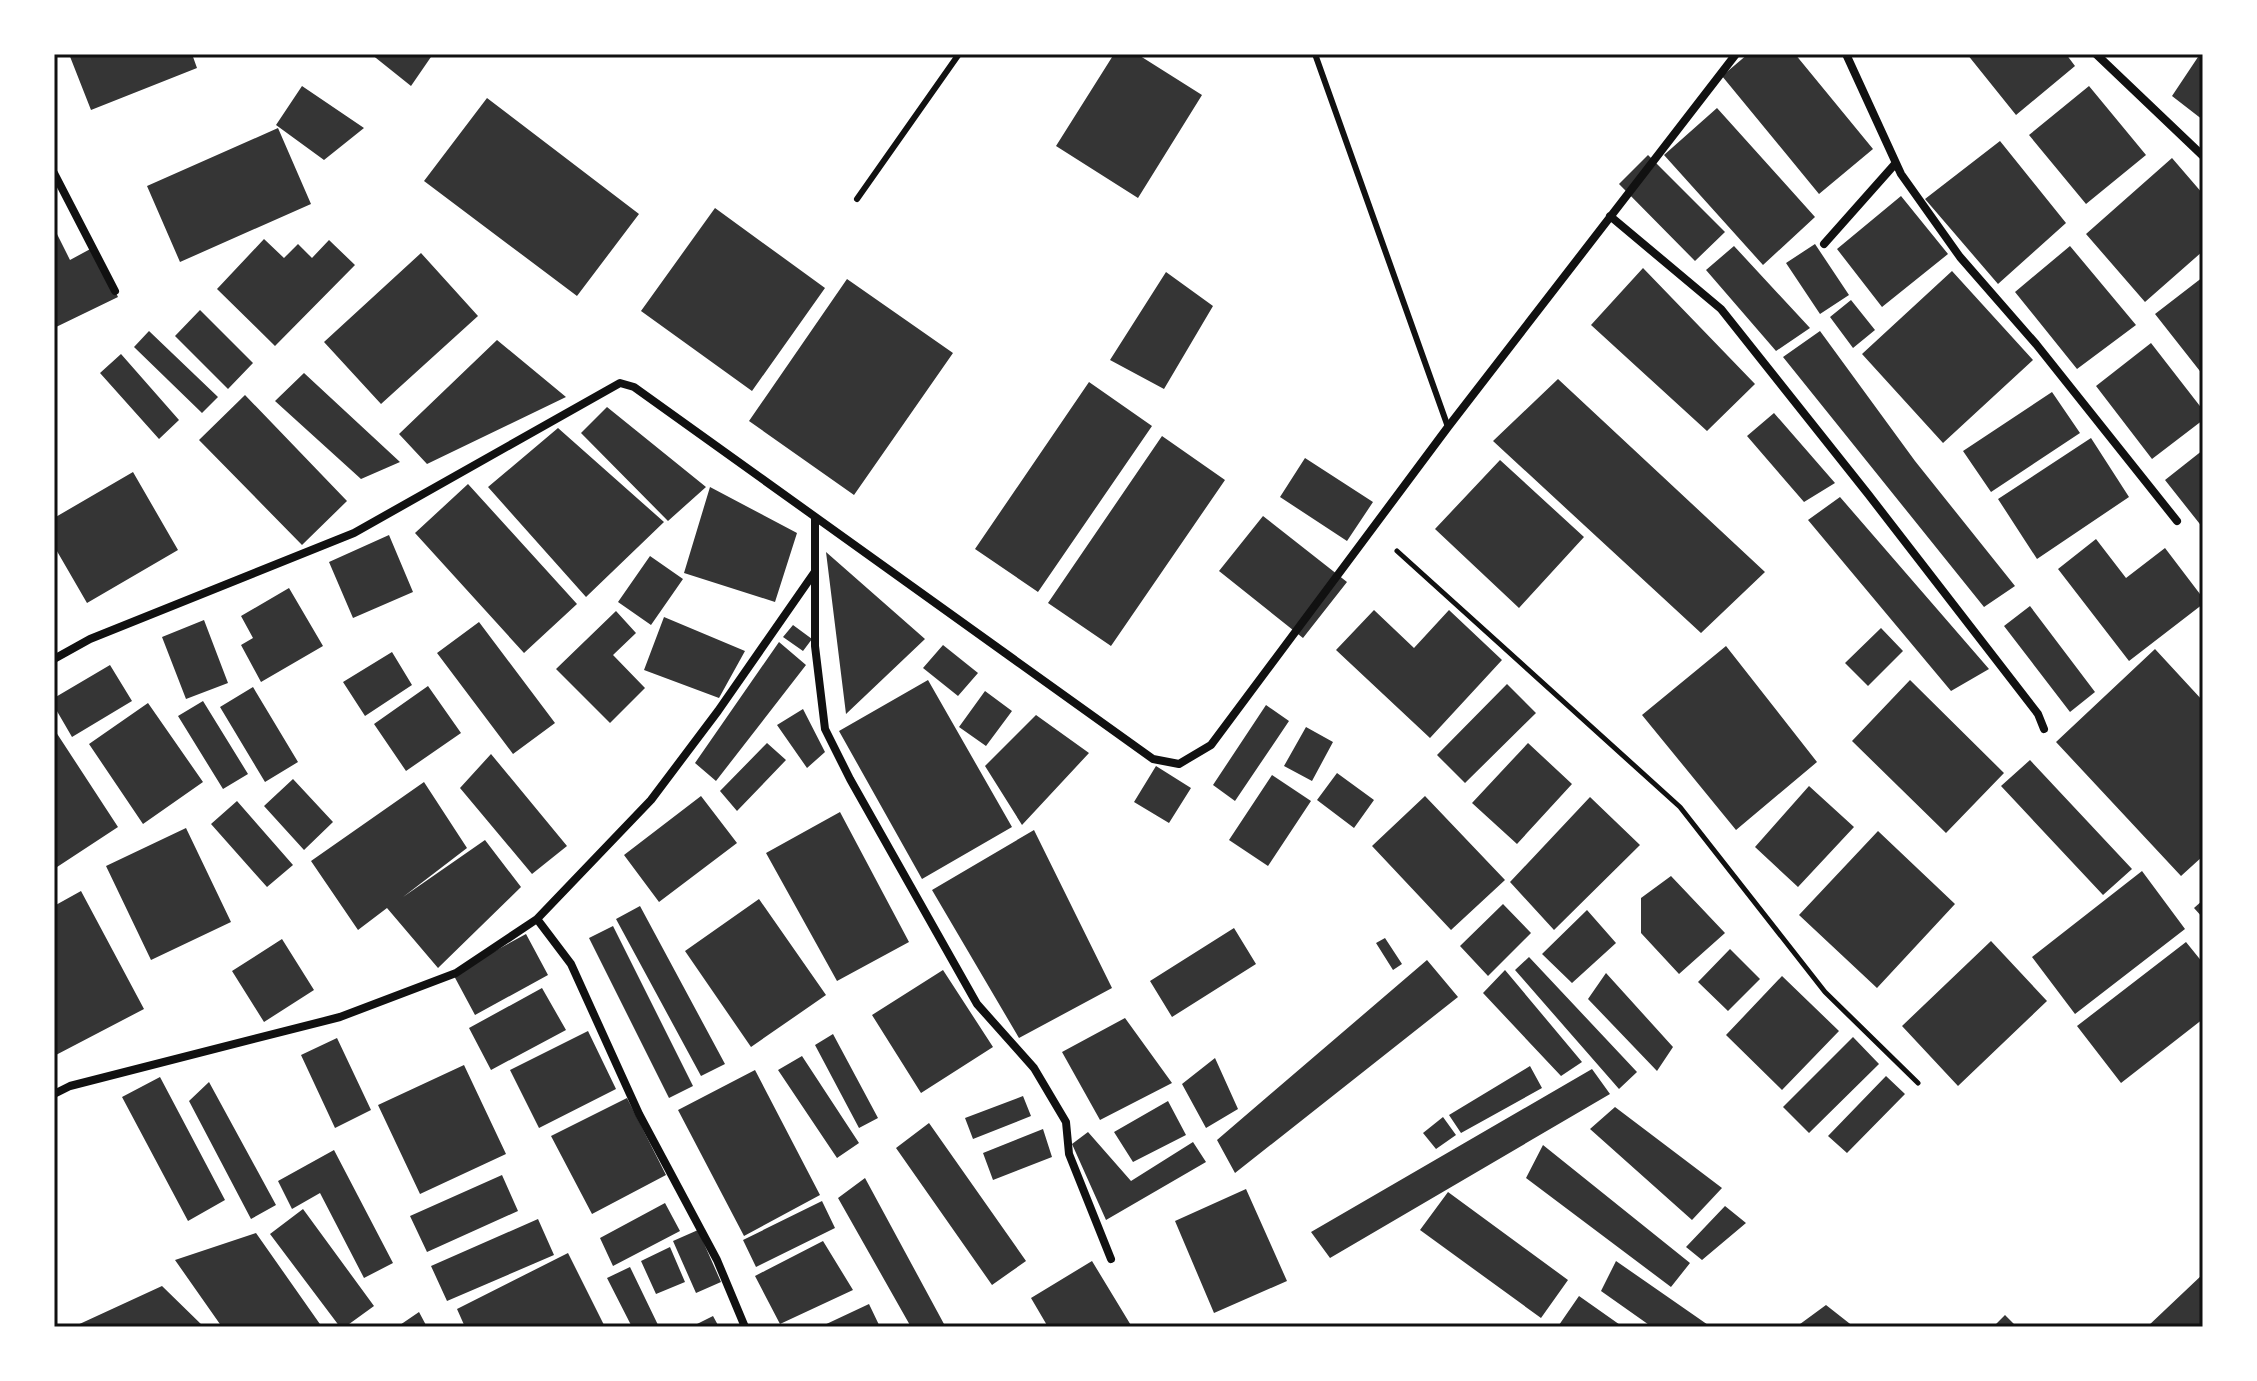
<svg xmlns="http://www.w3.org/2000/svg" width="2257" height="1381" viewBox="0 0 2257 1381" font-family="Montserrat,sans-serif">
	<rect width="100%" height="100%" fill="#fff"/>
	<!-- building -->
	<path fill="#353535" d="M69 54H192L197 68 91 110Z
		M371 54H433L411 86Z
		M1114 54H1137L1202 95 1138 198 1056 146Z
		M1748 54H1795L1873 149 1819 194 1722 76Z
		M1967 54H2066L2075 66 2016 115Z
		M2200 54H2203V120L2172 96Z
		M302 86 364 128 324 160 276 125Z
		M2089 86 2146 155 2086 204 2029 135Z
		M487 98 639 214 577 296 424 181Z
		M1717 108 1815 217 1763 265 1664 155Z
		M278 128 311 204 180 262 147 186Z
		M2000 141 2066 223 1998 284 1925 199Z
		M1648 155 1725 232 1695 261 1619 184Z
		M2172 158 2203 194V251L2145 302 2086 234Z
		M1901 196 1948 254 1882 307 1837 249Z
		M715 208 825 288 752 391 641 311Z
		M54 228 70 260 94 247 118 297 54 328Z
		M264 239 284 258 298 244 312 258 329 240 355 265 275 346 217 289Z
		M1815 244 1849 295 1820 314 1786 263Z
		M1734 246 1810 328 1776 351 1706 270Z
		M2070 246 2136 325 2077 369 2015 292Z
		M421 253 478 316 381 404 324 342Z
		M1643 268 1755 384 1707 431 1591 325Z
		M1952 271 2033 360 1943 443 1862 354Z
		M1166 272 1213 306 1164 389 1110 360Z
		M2203 277V375L2155 314Z
		M847 279 953 353 854 495 749 421Z
		M1851 300 1875 330 1853 348 1830 317Z
		M200 310 253 363 228 389 175 336Z
		M149 331 218 397 202 413 134 347Z
		M1820 331 1915 461 2015 586 1984 607 1783 357Z
		M497 340 566 397 427 464 399 434Z
		M2151 343 2203 410V420L2152 459 2096 386Z
		M121 354 179 420 159 439 100 373Z
		M304 373 400 462 361 479 275 401Z
		M1558 379 1765 572 1701 633 1493 441Z
		M1089 382 1152 426 1038 592 975 549Z
		M2052 392 2080 433 1991 492 1963 451Z
		M245 395 347 501 302 545 199 440Z
		M607 407 706 487 668 521 581 433Z
		M1774 413 1835 483 1804 502 1747 436Z
		M558 428 664 522 586 597 488 487Z
		M1162 436 1225 480 1111 646 1048 603Z
		M2091 438 2129 497 2037 559 1998 499Z
		M2203 450V528L2165 480Z
		M1305 458 1373 502 1347 541 1280 497Z
		M1500 460 1584 537 1519 608 1435 529Z
		M133 472 178 550 87 603 54 546V518Z
		M468 484 577 604 524 653 415 533Z
		M710 487 797 533 775 602 684 573Z
		M1840 497 1989 669 1951 691 1808 520Z
		M1263 516 1347 582 1303 638 1219 571Z
		M389 535 413 592 353 618 329 562Z
		M2096 539 2126 578 2165 548 2203 598V604L2129 661 2058 569Z
		M826 552 925 639 846 714Z
		M650 556 683 579 651 625 618 602Z
		M289 588 323 646 261 682 241 645 253 638 241 616Z
		M2030 606 2095 692 2070 712 2004 626Z
		M1374 610 1414 648 1449 610 1502 660 1430 738 1336 650Z
		M616 611 636 633 613 655 645 688 610 723 556 669Z
		M664 617 745 651 719 698 644 670Z
		M204 620 228 683 186 699 162 637Z
		M479 622 555 723 513 754 437 653Z
		M793 625 812 639 803 651 783 637Z
		M1881 628 1903 651 1868 686 1845 663Z
		M779 642 806 665 716 781 695 763Z
		M943 645 978 673 958 696 923 668Z
		M1726 646 1817 762 1736 830 1642 715Z
		M2155 649 2203 701V856L2181 876 2056 742Z
		M392 652 412 685 365 716 343 682Z
		M110 665 132 701 72 737 54 706V698Z
		M928 680 1012 827 922 879 839 731Z
		M1910 680 2004 773 1946 833 1852 741Z
		M1507 684 1536 713 1465 783 1437 755Z
		M428 686 461 733 406 771 374 724Z
		M253 687 298 762 265 782 220 707Z
		M985 691 1012 711 986 746 959 727Z
		M203 701 248 774 223 789 178 716Z
		M148 703 203 782 143 824 89 744Z
		M1266 705 1289 721 1235 801 1213 785Z
		M803 709 825 752 807 768 777 725Z
		M1036 715 1089 753 1022 825 985 766Z
		M1306 727 1333 742 1312 781 1284 766Z
		M54 729 118 827 54 869Z
		M767 743 786 760 737 811 720 791Z
		M1528 743 1572 784 1517 844 1472 803Z
		M491 754 567 846 532 874 460 788Z
		M2030 760 2132 869 2103 895 2001 786Z
		M1156 766 1191 788 1169 823 1134 802Z
		M1337 773 1374 800 1354 828 1317 800Z
		M1272 775 1311 801 1268 866 1229 840Z
		M293 779 333 822 304 850 264 806Z
		M424 782 467 848 403 897 485 840 521 887 438 968 387 908 358 930 311 861Z
		M1809 786 1854 827 1798 887 1755 847Z
		M701 796 737 843 659 902 624 855Z
		M1425 796 1505 880 1451 930 1372 846Z
		M1590 797 1640 845 1554 930 1510 882Z
		M237 801 293 865 267 887 211 824Z
		M840 812 909 942 837 981 766 853Z
		M186 828 231 922 151 960 106 866Z
		M1034 830 1112 988 1019 1038 932 890Z
		M1878 831 1955 904 1877 988 1799 915Z
		M2142 871 2185 929 2075 1014 2032 957Z
		M1671 876 1725 933 1679 974 1641 933V898Z
		M81 891 144 1009 54 1056V906Z
		M759 899 826 995 751 1047 685 951Z
		M2203 900V918L2194 908Z
		M1503 904 1531 933 1488 976 1460 946Z
		M640 906 725 1064 701 1076 616 919Z
		M1587 910 1616 943 1572 983 1542 954Z
		M613 926 693 1086 669 1098 589 938Z
		M1234 928 1256 964 1172 1017 1150 981Z
		M526 934 548 975 475 1015 453 974Z
		M1385 938 1402 964 1393 970 1376 943Z
		M282 939 314 990 264 1022 232 971Z
		M1991 941 2047 1001 1958 1086 1902 1026Z
		M2186 942 2203 963V1019L2121 1083 2077 1026Z
		M1730 949 1760 979 1728 1011 1698 982Z
		M1529 957 1637 1072 1619 1089 1515 970Z
		M1427 960 1458 997 1235 1173 1217 1140Z
		M943 970 993 1047 921 1093 872 1015Z
		M1505 970 1582 1062 1561 1076 1483 993Z
		M1606 973 1673 1047 1657 1071 1588 999Z
		M1782 976 1839 1031 1782 1090 1726 1035Z
		M542 988 566 1030 491 1070 469 1028Z
		M1125 1018 1172 1083 1100 1120 1062 1052Z
		M588 1031 616 1089 539 1128 510 1070Z
		M833 1034 878 1118 859 1128 815 1045Z
		M1853 1037 1879 1064 1809 1133 1783 1107Z
		M337 1038 371 1110 335 1128 301 1055Z
		M802 1056 859 1143 837 1158 778 1070Z
		M1215 1058 1238 1109 1206 1128 1182 1084Z
		M464 1065 506 1154 420 1194 378 1105Z
		M1530 1066 1542 1088 1461 1133 1449 1115Z
		M1592 1069 1610 1094 1330 1258 1311 1232Z
		M755 1070 820 1195 744 1236 678 1110Z
		M1886 1076 1905 1094 1847 1153 1828 1136Z
		M160 1077 225 1200 188 1221 122 1097Z
		M209 1082 276 1205 251 1219 189 1101Z
		M1023 1096 1031 1116 973 1139 965 1118Z
		M627 1098 666 1175 592 1214 551 1136Z
		M1168 1101 1186 1135 1133 1162 1114 1132Z
		M1615 1107 1722 1188 1692 1220 1590 1129Z
		M1443 1117 1456 1135 1436 1149 1423 1133Z
		M929 1123 1026 1261 992 1285 896 1148Z
		M1043 1129 1052 1157 993 1180 983 1153Z
		M1088 1132 1131 1181 1193 1142 1206 1162 1106 1220 1072 1144Z
		M1543 1145 1690 1263 1671 1287 1526 1178Z
		M334 1150 393 1263 364 1278 320 1193 292 1209 278 1181Z
		M502 1175 518 1211 427 1252 410 1216Z
		M865 1178 944 1324 935 1327H911L838 1198Z
		M1246 1189 1287 1281 1214 1313 1175 1221Z
		M1448 1192 1568 1280 1541 1318 1420 1230Z
		M822 1201 835 1228 756 1267 743 1240Z
		M665 1203 680 1231 613 1266 600 1238Z
		M1725 1206 1746 1223 1702 1260 1686 1247Z
		M303 1209 374 1306 345 1327H340L270 1234Z
		M538 1219 554 1255 447 1301 431 1266Z
		M698 1230 721 1282 696 1293 673 1241Z
		M256 1233 322 1327H222L175 1260Z
		M823 1241 853 1290 780 1324 755 1276Z
		M670 1247 685 1282 656 1294 641 1261Z
		M568 1253 605 1327H465L457 1309Z
		M1092 1261 1132 1327H1048L1031 1298Z
		M1616 1261 1711 1327H1652L1601 1291Z
		M630 1267 659 1327H632L607 1278Z
		M2203 1274V1327H2147Z
		M162 1286 204 1327H73Z
		M1579 1296 1623 1327H1561L1559 1325Z
		M869 1304 880 1327H820Z
		M1826 1305 1854 1327H1796Z
		M419 1312 427 1327H397Z
		M2005 1315 2017 1327H1993Z
		M713 1316 719 1327H691Z"/>
	<g fill="none" stroke-linecap="round" stroke-linejoin="round">
		<!-- path -->
		<path stroke="#111" stroke-width="5" d="M1397 551 1680 807 1825 992 1918 1083"/>
		<!-- service -->
		<path stroke="#111" stroke-width="6" d="M1315 54 1448 427
			M857 199 959 54"/>
		<!-- minor -->
		<path stroke="#111" stroke-width="8" d="M1846 54 1901 174 1960 257 2036 344 2177 521
			M2096 54 2203 156
			M54 173 115 291
			M1610 216 1721 309 1868 494 2038 714 2044 729
			M1824 244 1895 164
			M815 519V646L825 729 850 779 977 1004 1034 1068 1066 1122 1069 1154 1111 1259
			M54 659 90 639 354 533 620 383 634 387 1153 759 1179 764 1211 745 1448 427 1736 54
			M537 919 571 964 639 1114 717 1260 745 1327
			M54 1094 70 1086 340 1017 456 973 537 919 651 800 718 711 814 573"/>
	</g>
	<!-- border -->
	<rect width="2257" height="1381" fill="none" stroke="#ffffff" stroke-width="112"/>
	<rect x="56" y="56" width="2145" height="1269" fill="none" stroke="#111" stroke-width="3"/>
</svg>
